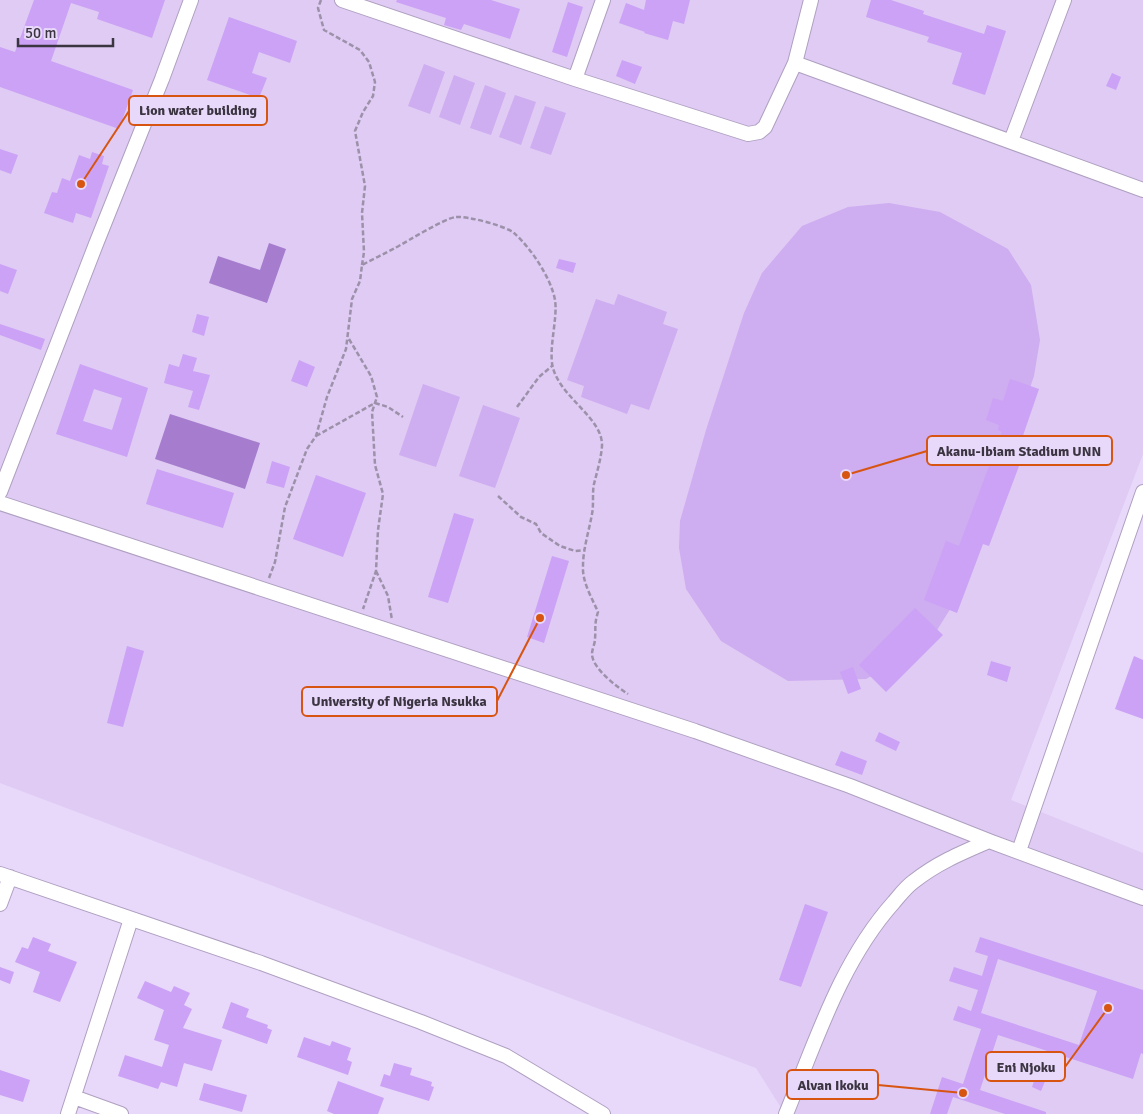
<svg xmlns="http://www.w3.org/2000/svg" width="1143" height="1114" viewBox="0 0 1143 1114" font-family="Signika,sans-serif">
	<rect width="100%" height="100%" fill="#e8d8fa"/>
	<!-- built -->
	<path fill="#dfcbf4" d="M0 0H1143V454L1011 800 1143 853V1114H785L756 1068 0 783Z"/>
	<!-- green -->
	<path fill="#ceadf0" d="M424 64 445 72 430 114 408 106Z
		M454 75 475 83 460 125 439 117Z
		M485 85 506 93 491 135 470 128Z
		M515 95 536 102 521 145 499 137Z
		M545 106 566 113 551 155 530 148Z
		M889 203 940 212 1008 249 1031 285 1040 340 1034 376 959 595 927 646 866 679 788 681 721 641 686 589 679 548 680 521 706 430 744 313 762 273 802 226 848 207Z
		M618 294 667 312 663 324 678 329 649 410 631 404 627 414 581 397 584 386 567 380 596 299 614 305Z
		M423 384 460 397 436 467 399 455Z
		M483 405 520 418 495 488 459 476Z"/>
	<!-- water -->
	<path fill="#a67dce" d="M269 243 286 249 267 303 209 283 218 256 260 270Z
		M170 414 260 443 245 489 155 459Z"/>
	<!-- building -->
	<path fill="#cba2f5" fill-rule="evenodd" d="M34 0H165L152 38 97 19 99 12 71 3 51 61 133 90 119 129 0 87V47L15 52Z
		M397 0H491L520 9 510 39 464 24 461 30 444 25 446 18 396 2Z
		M646 0H690L684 24 673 21 668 40 644 33 645 32 619 23 626 3 644 10Z
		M871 0H891L924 11 923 14 984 34 987 25 1006 31 985 95 952 84 962 53 927 42 929 37 866 17Z
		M568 2 583 7 567 57 552 52Z
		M229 17 297 41 290 63 259 52 252 73 267 78 259 98 207 80Z
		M622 60 642 67 635 84 616 76Z
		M1112 73 1121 77 1116 90 1106 86Z
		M0 149 18 155 11 174 0 170Z
		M92 152 104 156 102 164 109 166 91 218 76 213 73 223 44 213 52 192 57 193 62 178 70 181 79 155 90 159Z
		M559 259 576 263 573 273 556 268Z
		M0 264 17 270 8 294 0 291Z
		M197 314 209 317 204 336 192 332Z
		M0 324 45 339 41 350 0 335Z
		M183 354 197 358 193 371 210 375 199 410 188 407 193 391 164 383 169 364 179 367Z
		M299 360 315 367 307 387 291 381Z
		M80 364 148 388 127 457 56 434ZM94 389 122 398 112 430 83 421Z
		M1010 379 1039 389 1016 456 1022 458 989 546 983 544 957 613 924 600 946 541 959 546 1002 432 998 430 999 425 986 420 993 398 1003 401Z
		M272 461 290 467 284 488 266 483Z
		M157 469 234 493 223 528 146 504Z
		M316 475 366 493 343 557 293 539Z
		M454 513 474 519 448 603 428 597Z
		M552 556 569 561 544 643 527 637Z
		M915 608 943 635 886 692 859 665Z
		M127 646 144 651 123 727 107 723Z
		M1134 656 1143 660V719L1115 709Z
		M991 661 1011 667 1007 682 987 675Z
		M853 667 861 689 848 694 840 672Z
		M879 732 900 742 896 751 875 741Z
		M841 751 867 761 862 775 835 765Z
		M805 904 828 912 801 987 779 980Z
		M33 937 51 944 48 951 77 962 60 1002 33 992 40 972 15 962 22 947 28 949Z
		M980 937 1143 990V1054L1141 1053 1133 1079 998 1035 980 1090 1046 1112V1114H1005L953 1097 947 1114H930L942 1077 963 1084 981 1029 953 1020 958 1006 971 1011 978 990 949 981 954 967 982 976 988 956 975 952ZM998 959 1097 991 1079 1045 981 1013Z
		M0 967 14 972 10 984 0 980Z
		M145 981 171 992 174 986 190 993 184 1005 192 1009 183 1028 222 1040 212 1071 184 1063 177 1087 161 1082 158 1089 118 1076 125 1055 162 1067 169 1045 154 1040 164 1010 137 998Z
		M231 1002 249 1009 246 1017 268 1025 267 1028 272 1030 267 1044 222 1028Z
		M304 1037 330 1046 332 1041 351 1048 347 1060 352 1062 348 1075 297 1057Z
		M394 1063 412 1068 410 1075 432 1082 431 1086 434 1087 429 1101 380 1086 384 1074 390 1076Z
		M0 1070 30 1080 23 1102 0 1095Z
		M1036 1075 1046 1079 1041 1091 1032 1087Z
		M338 1081 384 1098 378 1114H334L327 1111Z
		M204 1083 247 1095 242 1112 199 1100Z"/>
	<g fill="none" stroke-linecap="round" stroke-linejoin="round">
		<!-- minor casing -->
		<g stroke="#afa0c0" stroke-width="16">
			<path id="minor" d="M342 0 575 79 748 134 759 132 765 127 795 63 811 0
				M795 63 1143 190
				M575 79 603 0
				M1011 141 1064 0
				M0 492 96 244 162 79 191 0
				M0 503 695 731 850 786 989 841 1143 898
				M1019 851 1143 492
				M0 874 261 963 421 1022 506 1056 603 1114
				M0 904 10 877
				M74 1097 121 1114
				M68 1114 131 919
				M786 1114C816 1041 841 961 894 902 900 895 906 887 913 882 937 863 961 853 989 841"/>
		</g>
		<!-- path -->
		<path stroke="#9d91aa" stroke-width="2.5" stroke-dasharray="5 2.5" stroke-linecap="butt" d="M321 0 318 8 324 30 360 50 369 62 375 82 373 96 363 112 355 131 365 186 362 213 364 252 362 265
			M349 339 371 376 377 397 372 412 375 465 383 494 378 530 376 571 363 609
			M517 407 539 377 552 366
			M316 436 375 403 388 407 403 417
			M498 496 521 517 536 524 541 533 560 546 575 551 585 550
			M376 571 388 596 392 620
			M269 578 275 562 285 507 307 449 316 436 327 397 346 349 352 299 360 281 362 265C373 259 384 254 395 248 408 241 445 218 456 217 468 216 506 226 514 233 531 248 551 278 555 300 558 318 548 350 553 368 561 398 603 418 602 446 601 459 597 472 594 484 592 493 594 504 592 514 589 531 583 549 583 566 582 582 592 598 598 612 594 625 596 627 595 639 595 644 592 649 592 654 592 668 617 687 628 694"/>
		<!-- minor -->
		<use href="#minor" stroke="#fff" stroke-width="14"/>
	</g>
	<!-- callouts -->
	<path fill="none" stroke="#d75511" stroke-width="2" d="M81 184L129 111M846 475L927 451M540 618L497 701M1108 1008L1065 1067M963 1093L878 1085"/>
	<g fill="#d75511" stroke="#e8d8fa" stroke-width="2">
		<circle cx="81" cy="184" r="5"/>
		<circle cx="846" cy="475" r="5"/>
		<circle cx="540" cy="618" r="5"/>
		<circle cx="1108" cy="1008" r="5"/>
		<circle cx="963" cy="1093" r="5"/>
	</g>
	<g fill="#e8d8fa" stroke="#d75511" stroke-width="2">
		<rect x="129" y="96" width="138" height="29" rx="5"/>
		<rect x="927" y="436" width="185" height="29" rx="5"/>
		<rect x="302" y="687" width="195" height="29" rx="5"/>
		<rect x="986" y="1052" width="79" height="29" rx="5"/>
		<rect x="787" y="1070" width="91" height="29" rx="5"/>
	</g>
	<g font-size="14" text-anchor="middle" font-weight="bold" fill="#3b3542">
		<text x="198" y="115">Lion water building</text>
		<text x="1019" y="456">Akanu-Ibiam Stadium UNN</text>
		<text x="399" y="706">University of Nigeria Nsukka</text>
		<text x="1026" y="1072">Eni Njoku</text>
		<text x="833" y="1090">Alvan Ikoku</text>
	</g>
	<!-- scale -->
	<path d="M18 38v8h95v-8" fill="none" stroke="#3b3542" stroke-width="2.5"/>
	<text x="25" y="38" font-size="15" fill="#3b3542" stroke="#e8d8fa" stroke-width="4" paint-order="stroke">50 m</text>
</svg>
